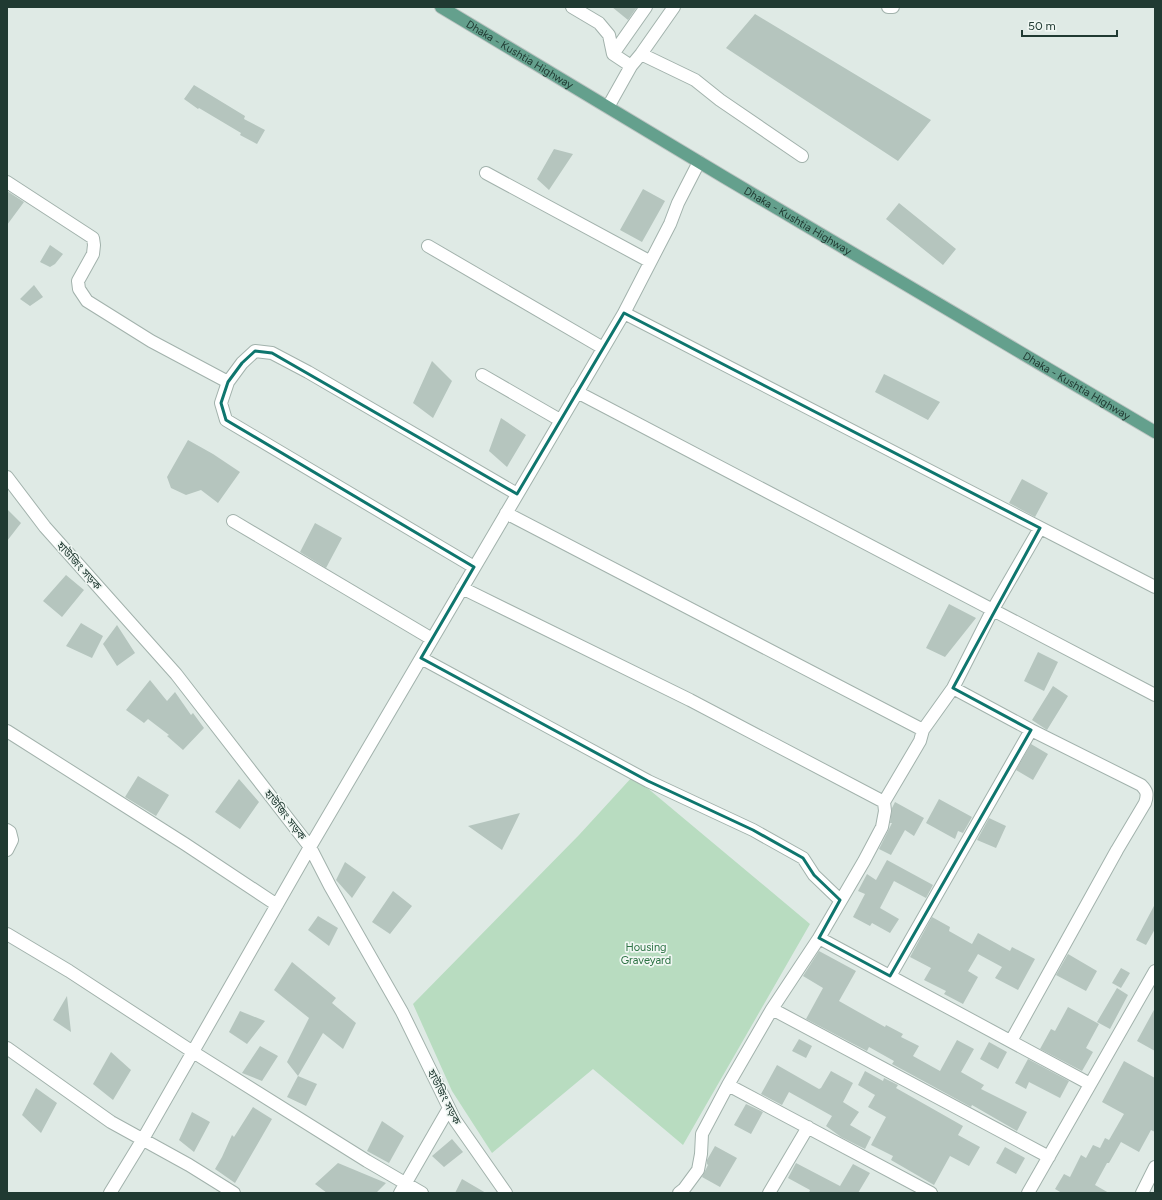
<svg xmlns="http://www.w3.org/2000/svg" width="1162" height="1200" viewBox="0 0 1162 1200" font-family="Figtree,'Noto Sans Bengali',sans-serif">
	<rect width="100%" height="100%" fill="#dfeae5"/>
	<!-- green -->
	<path fill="#b8dcc0" d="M633 776 810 924 683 1145 593 1069 492 1153 452 1091 413 1004 579 835Z"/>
	<!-- building -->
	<path fill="#b5c5be" d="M612 7H637L628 20Z
		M755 14 931 120 898 161 726 48Z
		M194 85 245 116 244 119 265 130 257 144 240 135 241 133 199 108 198 109 184 99Z
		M554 149 573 154 549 190 537 179Z
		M643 189 665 201 642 242 620 230Z
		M7 191 24 202 7 225Z
		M899 203 956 249 943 265 886 219Z
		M50 245 63 254 55 264 50 267 40 262Z
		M34 285 43 297 30 306 20 299Z
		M432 361 452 381 433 418 413 403Z
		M884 374 940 402 928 420 875 392Z
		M501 418 526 435 507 467 489 451Z
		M188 440 213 454 240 472 218 503 201 490 186 495 171 488 167 477Z
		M1022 479 1048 493 1035 517 1009 503Z
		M7 509 21 523 7 541Z
		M315 523 342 538 326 568 300 552Z
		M66 575 84 590 62 617 43 601Z
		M949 604 976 618 945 657 926 648Z
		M81 623 103 636 92 658 66 646Z
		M117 625 135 653 117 666 103 644Z
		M1038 652 1058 662 1044 691 1024 681Z
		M150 680 167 701 175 692 191 715 193 713 204 728 183 750 167 736 169 735 148 719 144 723 126 710Z
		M1053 686 1068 696 1047 730 1032 720Z
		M1031 744 1048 754 1033 780 1016 770Z
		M138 776 169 795 156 816 125 797Z
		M239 779 259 802 240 829 215 812Z
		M939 799 972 817 963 833 958 831 955 839 926 823Z
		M895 802 924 818 914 836 905 830 891 855 879 849 892 823H890L892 808Z
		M520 813 502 850 468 826Z
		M989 818 1006 826 996 848 977 840Z
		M887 860 933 885 926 898 894 881 880 908 899 919 890 933 872 923 870 926 853 917 865 894 858 891 867 874 876 880Z
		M345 862 366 877 352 898 336 880Z
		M393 891 412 906 390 934 372 922Z
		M1155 904V929L1146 945 1136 940Z
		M318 916 338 928 329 946 308 930Z
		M932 917 950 927 949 931 972 944 978 933 1010 951 1012 947 1035 959 1018 990 995 978 1002 967 978 954 968 971 978 977 963 1004 944 994 946 991 924 980 931 968 910 957Z
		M819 951 856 971 839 1001 885 1027 886 1025 903 1034 901 1037 919 1046 913 1056 940 1071 957 1040 974 1049 961 1072 984 1085 981 1089 1027 1112 1017 1131 972 1105 971 1107 905 1071 892 1064 894 1061 869 1047 867 1051 806 1019 823 988 803 976Z
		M1068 954 1097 971 1086 991 1056 975Z
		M292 962 336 998 332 1003 356 1023 343 1049 323 1033 298 1076 287 1062 309 1018 274 990Z
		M1121 968 1130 973 1121 988 1112 983Z
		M1117 988 1128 995 1110 1029 1097 1022Z
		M67 996 71 1032 53 1020Z
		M1068 1007 1099 1024 1086 1048 1093 1052 1082 1071 1040 1049 1051 1029 1055 1031Z
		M1155 1008V1051L1137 1041Z
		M240 1011 265 1021 247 1044 229 1032Z
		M799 1039 812 1046 806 1058 792 1051Z
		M989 1042 1007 1052 998 1069 980 1059Z
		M260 1046 278 1056 262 1081 242 1073Z
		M111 1052 131 1070 113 1100 93 1084Z
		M1028 1059 1069 1081 1060 1098 1029 1082 1026 1089 1015 1083Z
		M1124 1061 1155 1078V1132L1151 1130 1139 1152 1121 1142 1109 1163H1107L1095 1185 1109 1193H1062L1055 1189 1064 1174 1070 1177 1081 1155 1086 1158 1093 1145 1100 1148 1105 1138 1109 1140 1124 1114 1102 1102Z
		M777 1065 819 1089 821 1088 831 1071 853 1083 843 1102 859 1112 850 1125 871 1137 865 1149 841 1137 826 1126 832 1116 789 1092 782 1105 761 1094Z
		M865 1071 883 1081 884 1078 898 1085 896 1088 963 1126 958 1135 980 1147 969 1166 950 1156 934 1185 891 1160 893 1156 871 1145 886 1117 868 1107 875 1095 858 1085Z
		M298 1076 317 1084 306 1106 287 1097Z
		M36 1088 57 1103 41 1133 22 1115Z
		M746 1104 763 1112 751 1134 734 1125Z
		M253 1107 272 1119 235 1183 215 1169 222 1157 232 1135 234 1137Z
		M192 1112 210 1122 194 1152 179 1140Z
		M382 1121 404 1136 389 1163 367 1151Z
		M452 1139 463 1152 444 1167 432 1156Z
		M715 1146 737 1158 720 1187 702 1177 708 1165 707 1164V1160Z
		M1005 1147 1025 1158 1016 1174 996 1163Z
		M338 1163 386 1183 376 1193H327L315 1184Z
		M796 1163 840 1186 853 1164 870 1173 858 1193H809L810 1190 788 1178Z
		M462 1179 486 1193H455Z"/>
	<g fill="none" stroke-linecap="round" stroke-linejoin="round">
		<!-- minor casing -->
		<g stroke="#a2b2ac" stroke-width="14">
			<path id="minor" d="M572 7 599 23 609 35 613 54 631 66
				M888 7H893
				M613 54 646 7
				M641 54 695 80 720 100 802 156
				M608 107 631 66 641 54 674 7
				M486 173 649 261
				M7 182 93 238 94 245 93 254 78 281 79 289 87 301 151 341 228 382
				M428 246 603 348
				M624 313 1155 587
				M482 375 560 420
				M577 392 1155 695
				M7 477 45 527 176 674 310 847 330 886 402 1012 455 1120 506 1193
				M506 513 923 730
				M233 521 432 639
				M474 567 226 420 221 403 228 382 242 363 255 351 272 353 308 372 517 494
				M462 588 690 700 884 802
				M421 658 648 781 753 830 803 858 814 875 840 900
				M953 688 1031 730 1141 785C1147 791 1148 794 1145 803L1117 850 1011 1041
				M7 731 185 844 277 905
				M7 830 10 832 12 840 7 850
				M7 934 69 971 193 1052 367 1161 422 1193
				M819 938 1090 1084
				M890 976 1031 730
				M772 1009 1049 1157
				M7 1048 111 1122 189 1165 234 1193
				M728 1085 931 1193
				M110 1193 143 1139 310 847 624 313 670 224 678 203 699 162
				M400 1193 449 1108
				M679 1193 684 1189 698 1170 701 1154 702 1134 728 1085 772 1009 819 938 864 861 882 827 885 811 884 802 920 741 923 730 953 688 992 611 1040 528
				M769 1193 808 1127
				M1028 1193 1155 971
				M1142 1193 1155 1167"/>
		</g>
		<!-- primary casing -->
		<g stroke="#bcc4c2" stroke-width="14">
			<g id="primary">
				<path id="s1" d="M441 7 724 177 1155 432"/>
			</g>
		</g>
		<!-- minor -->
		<use href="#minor" stroke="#fff" stroke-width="12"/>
		<!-- primary -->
		<use href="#primary" stroke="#64a08d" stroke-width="12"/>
	</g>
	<!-- marked area -->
	<path fill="none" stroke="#0f766e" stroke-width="3" stroke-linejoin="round" d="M624 313 1040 528 953 688 1031 730 890 976 819 938 840 900 814 875 803 858 753 830 648 781 421 658 474 567 226 420 221 403 228 382 242 363 255 351 272 353 517 494Z"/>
	<g text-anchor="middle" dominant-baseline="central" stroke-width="3.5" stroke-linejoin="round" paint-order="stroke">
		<!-- street labels -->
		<g font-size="11" fill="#203a32" stroke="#f0f7f3">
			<text stroke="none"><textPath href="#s1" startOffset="92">Dhaka - Kushtia Highway</textPath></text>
			<text stroke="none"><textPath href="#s1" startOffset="416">Dhaka - Kushtia Highway</textPath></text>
			<text stroke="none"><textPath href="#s1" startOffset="740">Dhaka - Kushtia Highway</textPath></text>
			<text transform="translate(79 566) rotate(48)">হাউজিং সড়ক</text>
			<text transform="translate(285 815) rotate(52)">হাউজিং সড়ক</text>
			<text transform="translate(444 1097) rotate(63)">হাউজিং সড়ক</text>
		</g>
		<!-- park labels -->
		<g font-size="11" fill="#2b7142" stroke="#f0f7f3">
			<text x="646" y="947">Housing<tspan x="646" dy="13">Graveyard</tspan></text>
		</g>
	</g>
	<!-- border -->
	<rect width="1162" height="1200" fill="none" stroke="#203a32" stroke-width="16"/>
	<!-- scale -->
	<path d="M1022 30v6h95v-6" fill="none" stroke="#203a32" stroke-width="2"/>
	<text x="1028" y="30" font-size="12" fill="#203a32" stroke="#f0f7f3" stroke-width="3" paint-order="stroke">50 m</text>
</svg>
